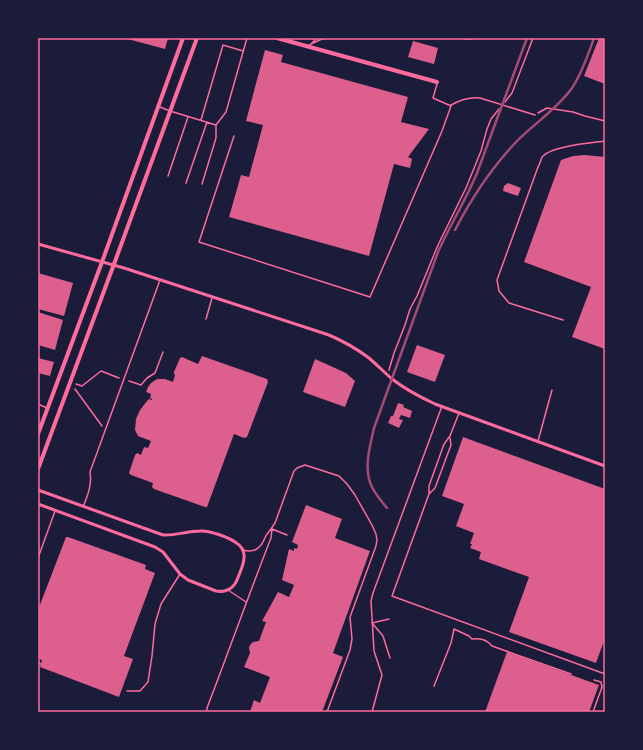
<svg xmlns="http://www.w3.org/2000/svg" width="643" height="750" viewBox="0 0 643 750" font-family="Overpass,sans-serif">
	<rect width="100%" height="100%" fill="#1b1b3a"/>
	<!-- building -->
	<path fill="#dd5f8e" d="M124 38H168L165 49Z
		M599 38H605V84L584 76Z
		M413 41 438 48 434 64 408 57Z
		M265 50 283 55 281 62 408 97 401 122 429 129 408 157 412 159 410 168 394 164 369 256 229 217 241 175 249 177 263 125 246 121Z
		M585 155 605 157V349L572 337 591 287 524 262 561 160 573 156Z
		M508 183 521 188 518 196 503 191 504 186Z
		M38 273 73 283 64 316 38 309Z
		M38 312 63 320 55 350 38 345Z
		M417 345 445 355 435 382 407 372Z
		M202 356 267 379 268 382 247 437 244 438 234 434 207 507H205L154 489 152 487 153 483 131 475 129 473 135 455 137 453 141 455 144 447 148 448 151 441 138 436 135 430 136 419 140 410 147 401 149 399 152 400V399L150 398 151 394 146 392 148 387 151 383 157 379H165L173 382 175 375 174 374V372L180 358 182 357 198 364Z
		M38 358 54 362 50 376 38 373Z
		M315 359 346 373 355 381 345 407 303 392Z
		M398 403 404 405 403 407 412 411 410 418 401 415 399 419 403 420 399 428 388 423 391 416H393Z
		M463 437 605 489V638L596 663 509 632 529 577 479 559 481 552 470 548 472 544H470L474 533 456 526 464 504 442 496Z
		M306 505 342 519 335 538 370 551 333 653 343 657 322 712H250L254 700 260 703 270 677 244 667 250 653 249 648 250 645 253 642 259 641 266 622 262 621 278 592 289 597 294 585 282 580 289 549 294 551V548L297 549 298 545 292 542Z
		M66 537H68L146 565 145 569 155 573 124 656 133 659 119 697 40 667 42 660 38 659V610Z
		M507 652 599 685 589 712H485Z"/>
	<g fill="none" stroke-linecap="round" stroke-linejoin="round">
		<!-- path -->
		<path stroke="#ff6b9d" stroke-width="1.5" d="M505 102 512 93 533 38
			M538 113 547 108 573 112 585 116 605 121
			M389 370 394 353 405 325 410 309 417 296 438 245 466 188 481 151 487 129 491 119 499 109
			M129 381 141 385 147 378 155 373 163 352
			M76 384 82 386 101 371 119 378
			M75 389 102 426
			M38 663 41 664
			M434 686 451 643 454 629 469 636 472 639C480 638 486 639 492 646L571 674
			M593 712 602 687 601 682 594 680"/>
		<!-- service -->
		<path stroke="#ff6b9d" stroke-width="1.5" d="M456 38 471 39 476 38
			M309 45 324 38
			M310 45 317 38
			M451 105C460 100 469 97 480 98L535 115
			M160 107 170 111 216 125 226 112 247 38
			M201 120 223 45 243 51
			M234 136 199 242 370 297 442 131 451 106 433 98 437 84
			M168 176 188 117
			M186 183 207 122
			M202 184 216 138V125
			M206 319 212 298
			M563 320 509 303 499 291 497 280 538 167C540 164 541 158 543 156 552 146 591 143 605 141
			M38 404 47 408
			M459 413 450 436 444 444 429 486V494L392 596 605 674
			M538 441 552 390
			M429 494 435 488 451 445 450 438
			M83 507C88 495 92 485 90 472L160 280
			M272 529 287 535
			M243 550C253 553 260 549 264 540 265 538 266 535 267 534 271 529 272 528 275 523L294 471 297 468 305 465 339 476 347 484 355 495 372 525 376 534 377 540 376 546 350 617 352 639 350 650 327 712
			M38 558 55 511
			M228 590 246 602
			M389 619 372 623 383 636 390 658
			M127 691H140L148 682 152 656 155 624 161 604 180 574
			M207 712V708C229 651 249 594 271 538L272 529
			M372 712 382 675 374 651 371 601 373 593 442 406"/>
		<!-- minor -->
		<path stroke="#ff6b9d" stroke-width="3" d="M38 244 124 268 329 335C343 341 357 349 369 358 377 365 384 372 392 379 405 389 420 397 435 404L605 466
			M38 490 163 535C175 536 187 531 200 531 208 530 228 537 235 542 249 550 244 563 239 575 237 580 236 585 231 588 227 591 222 592 216 591L188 580 180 574 163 552 155 547 38 504"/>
		<!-- tertiary -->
		<path stroke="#ff6b9d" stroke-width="4" d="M277 38 437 82
			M38 434 102 262 183 38
			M38 469 117 256 197 38"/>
		<!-- rail -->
		<path stroke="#a44b75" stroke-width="2.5" d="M455 230C472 197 492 167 517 141 535 123 558 108 572 88 582 73 588 55 594 38
			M387 508C381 501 376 495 372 487 363 469 370 446 374 428L438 252C450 225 466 200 477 173L527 38"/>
	</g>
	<!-- border -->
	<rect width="643" height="750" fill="none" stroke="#1b1b3a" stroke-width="78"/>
	<rect x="39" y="39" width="565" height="672" fill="none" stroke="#ff6b9d" stroke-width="1.5"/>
</svg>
